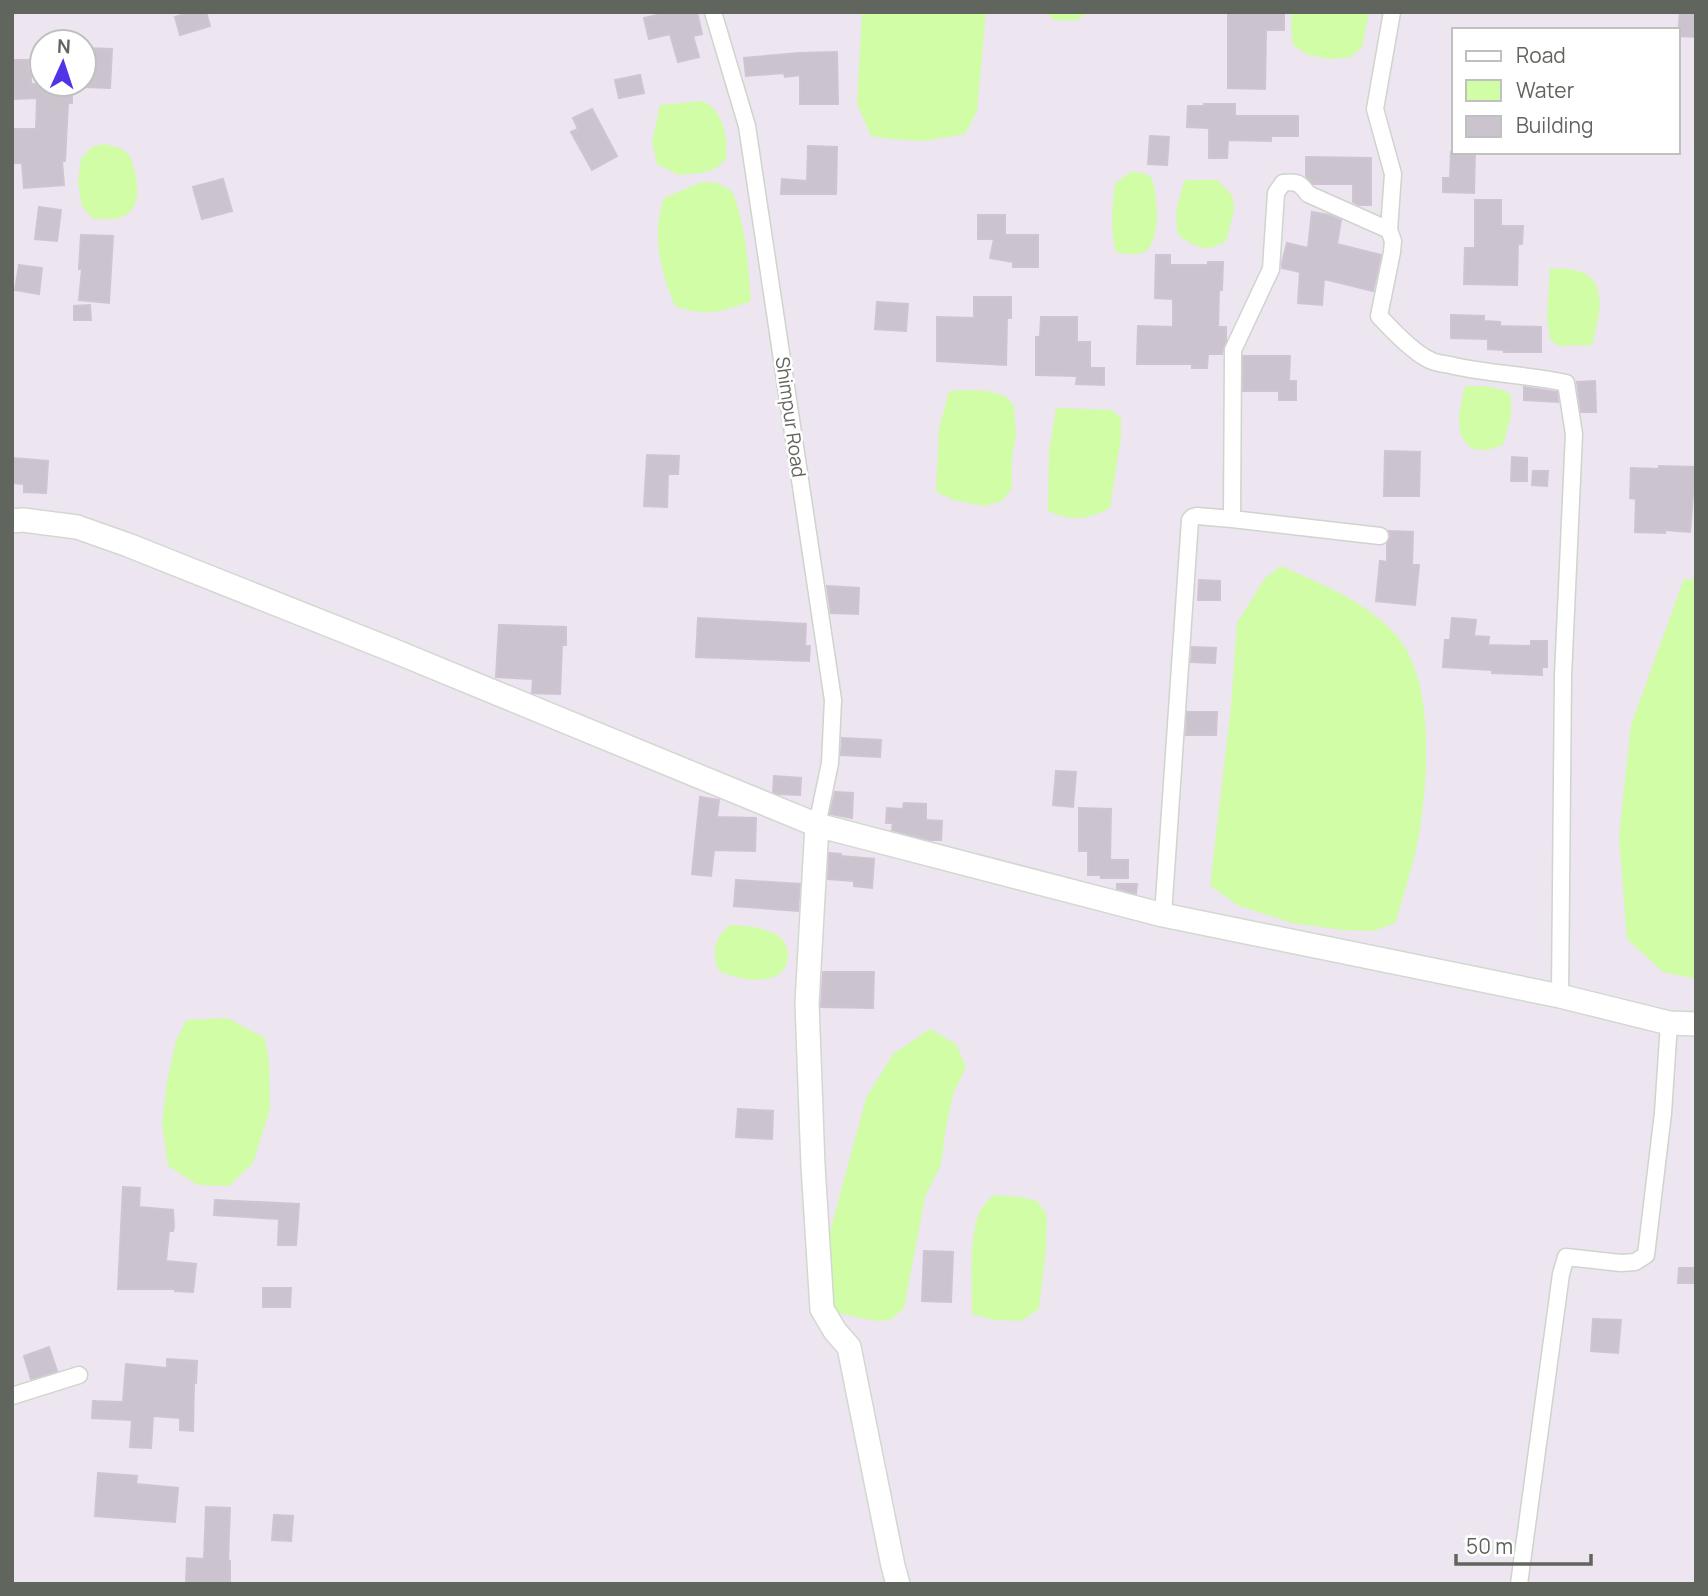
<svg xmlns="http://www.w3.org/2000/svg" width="1708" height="1596" viewBox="0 0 1708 1596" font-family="Manrope,sans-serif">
	<rect width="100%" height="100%" fill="#ede5ef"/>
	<!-- water -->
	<path fill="#d1fda7" d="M862 12H986L977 111 965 134 925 141 889 139 871 136 857 104Z
		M1047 12H1089L1075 21 1053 20Z
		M1292 12H1369L1362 47 1351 57 1330 59 1308 55 1293 45 1291 26Z
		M702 101C724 110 728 137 726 159L715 169 701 173 679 175 657 164 652 142 660 105Z
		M105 144C112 146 120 147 126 152 132 157 133 165 135 172 143 209 129 224 92 218L82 206 78 183 81 159 92 147Z
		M1130 172 1143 173 1151 177C1158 192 1162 243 1144 252 1136 256 1124 254 1116 252 1110 229 1112 207 1115 184Z
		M1185 180H1217L1233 197 1234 210 1226 241C1205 253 1199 248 1179 236 1173 215 1178 201 1185 180Z
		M702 182 717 183 732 191C746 226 748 263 751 301 722 312 706 317 675 306 661 272 651 235 664 198Z
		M1550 268C1559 269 1569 268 1578 271 1611 280 1598 321 1592 345L1558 346 1550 339 1547 318Z
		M1465 386C1481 386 1498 385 1511 395V416L1503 445 1488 450 1472 449C1470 446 1466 444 1464 440 1454 426 1462 401 1465 386Z
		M970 390 988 391 1005 396 1014 406 1016 436 1012 457V488L1002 501 984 506 954 500 936 492 939 429 949 391Z
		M1056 408 1112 410 1121 418V437L1110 508C1086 520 1073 522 1048 511L1049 452Z
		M1281 566C1321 584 1364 600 1395 634 1436 678 1428 780 1419 835 1413 865 1404 895 1395 923L1374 931 1343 930 1292 923 1237 905 1210 885 1231 707 1237 623 1265 578Z
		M1684 579 1696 580V979L1663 972 1627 939 1619 836 1631 725Z
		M730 925C744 925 773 928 783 940 786 944 788 951 788 956 788 978 763 982 746 979 737 978 727 974 719 971 711 951 714 939 730 925Z
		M227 1018 265 1038 269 1062 270 1109 253 1163 229 1186 198 1185 168 1166 162 1123 167 1081 176 1041 186 1020Z
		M930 1029 956 1044 966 1067 953 1094 946 1127 941 1164 925 1197 904 1308 890 1320 875 1321 839 1313 832 1302 827 1243 866 1098 893 1054Z
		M993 1195 1020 1197 1037 1201 1047 1215 1046 1248 1039 1309 1021 1321 994 1320 972 1314C972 1287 968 1230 982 1208 985 1204 989 1199 993 1195Z"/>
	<!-- building -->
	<path fill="#cbc3cd" stroke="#d0c4d4" stroke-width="2" d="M192 12H206L210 26 180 35 175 17Z
		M670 12H697L702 34 693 36 699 57 678 62 670 34 649 39 644 18Z
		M1228 12H1284V30H1266L1265 89 1228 88Z
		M1680 12H1696V37L1678 36Z
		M84 48 112 49 110 88 84 87Z
		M837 52 838 104H800V75L785 77 784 73 746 76 744 58 799 53Z
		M14 60H29L28 70H31V84H72V103H68L65 161H62L64 185 24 188 22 163H12V129H36L37 98 15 99Z
		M640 75 644 93 619 98 615 80Z
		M1204 104H1235V116H1298V136H1271V141L1228 140 1227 158H1209V128L1187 127 1188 106H1204Z
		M592 109 617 156 592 170 571 132 578 129 573 118Z
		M1150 136 1169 137 1167 165 1148 164Z
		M808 146 837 147 836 194H781L782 179 807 181Z
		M1451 152H1475L1474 193 1443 192V178H1450Z
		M1306 157 1371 158V205H1359L1353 202V184H1313L1306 176Z
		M223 179 232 211 202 219 193 187Z
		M1475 200H1501V226H1523L1522 244H1518L1517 285 1464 284 1465 248H1475Z
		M39 207 61 210 57 241 35 239Z
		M1312 212 1329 215 1341 220 1337 244 1381 255 1373 291 1324 279 1322 305 1298 303 1300 272 1282 268V263L1287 243 1308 248Z
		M978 215H1005V235H1038V267H1013V262L990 258 994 239H978Z
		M81 235 113 236 109 303 79 300 82 269H79Z
		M1156 255H1170V265H1208V262H1223L1222 290H1219L1218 327H1226V341L1222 354H1208L1207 368H1192V364H1137L1138 326 1173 327V299L1155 298Z
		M19 265 42 268 39 294 15 290Z
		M974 297H1011V318H1007L1006 365 937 361V317L974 318Z
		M877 302 908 304 906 331 875 329Z
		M90 305 91 320H74V306Z
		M1451 315 1484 316V321L1500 322V326L1541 327V352H1504V350L1488 349V339L1451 338Z
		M1041 317H1077V342H1090V368H1104V385L1076 384 1077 376 1036 375V337H1040Z
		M1243 356H1290L1289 381H1296V400H1279V391H1243Z
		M1595 381 1596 412H1581L1577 382Z
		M1524 387 1557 392 1558 402 1524 400Z
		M1385 451 1420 452 1419 496H1384Z
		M647 455 679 456 678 474H668L667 507 644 506Z
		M1512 457 1527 458V481H1511Z
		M12 458 48 461 46 493 24 492V484L12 483Z
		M1659 466 1696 467V494H1693L1690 532 1665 530V533L1635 532 1636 499 1630 498 1631 468 1659 469Z
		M1533 471H1548L1547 486 1532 485Z
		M1389 531 1413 532 1412 565H1419L1415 605 1376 601 1380 561 1387 562V543L1390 537Z
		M1199 580 1220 581V600H1198Z
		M827 586 859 588 858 614 831 613Z
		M698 618 806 624 805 646H810L809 661 696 657Z
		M1452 618 1476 620 1474 636 1489 637 1488 645 1531 646V641H1547V667H1542V675L1492 673V670L1443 667 1445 640H1450Z
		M499 625 566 627V645H562L560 694 532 693 533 679 496 677Z
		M1192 647 1216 648 1215 663 1191 662Z
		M1187 712H1217L1216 735H1186Z
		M842 738 881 740 880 757 841 755Z
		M1056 771 1076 772 1073 807 1053 805Z
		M774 776 801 778 800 795 777 794 773 792Z
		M835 792 853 793 852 818 830 814Z
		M700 797 719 800 717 817 756 818 755 851 714 850 711 876 692 874Z
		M904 803 926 804V820L942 821 941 840H929L892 830 893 823H886L887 808 903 809Z
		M1079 808 1111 809 1110 860H1128V878H1101V875H1088V851H1079Z
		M829 853 841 854V856L874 859 872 888 854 886V881L828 879Z
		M736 880 800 884 798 911 734 906Z
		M1117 884H1137L1136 894 1117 889Z
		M823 972H874L873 1008 821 1007Z
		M738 1109 773 1111 772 1139 736 1137Z
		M123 1187 140 1188 139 1207 173 1210 174 1227 173 1231H169L166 1261 196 1264 193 1292 175 1291V1289H118Z
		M215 1200 299 1204 296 1245H278L279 1219 214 1215Z
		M924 1251 953 1252 951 1302 922 1301Z
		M1679 1268H1696V1283H1678Z
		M263 1288H291L290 1307H263Z
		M1593 1319 1621 1320 1618 1353 1591 1351Z
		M49 1347 57 1371 31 1379 24 1356Z
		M167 1359 197 1361 196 1383H194L193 1431 180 1430V1418L153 1416 151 1448 130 1447 132 1420 92 1418 93 1401 123 1402 126 1364 167 1368Z
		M98 1473 137 1476 136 1484 178 1488 175 1522 95 1516Z
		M206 1507 230 1508 228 1561H230V1584H186L187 1558 204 1559Z
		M274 1515 293 1516 291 1541 272 1540Z"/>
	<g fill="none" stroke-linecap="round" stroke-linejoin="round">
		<!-- street casing -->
		<g stroke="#cfd4cd" stroke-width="19">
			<path id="street" d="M713 12 747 126 833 700 830 763 817 825
				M1389 230 1393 174 1375 109 1392 12
				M1232 519 1380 536
				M1163 915 1190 520 1193 517 1197 516 1232 519 1233 350 1271 269 1276 193 1283 183C1297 181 1300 183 1308 194L1389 230 1393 241 1392 252 1379 316C1391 329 1416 355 1432 361 1439 364 1447 364 1454 366 1491 374 1529 375 1566 383L1574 434 1563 676 1560 996
				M12 1396 79 1375
				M1519 1584 1561 1274 1566 1257 1621 1263 1635 1262 1646 1255 1663 1113 1669 1023"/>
		</g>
		<!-- secondary casing -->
		<g stroke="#d2d8d0" stroke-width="26">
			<path id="secondary" d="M12 521 23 520 77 527 128 545 392 650 817 825 1163 915 1560 996 1669 1023 1696 1024
				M817 825 807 1003 813 1166 822 1309 835 1331 849 1347 893 1566 898 1584"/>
		</g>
		<!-- street -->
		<use href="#street" stroke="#fff" stroke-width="16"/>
		<!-- secondary -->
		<use href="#secondary" stroke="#fff" stroke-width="23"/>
	</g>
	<g text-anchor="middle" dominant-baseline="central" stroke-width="5" stroke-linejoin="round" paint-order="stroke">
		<!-- street labels -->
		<g font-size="19" fill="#60655d" stroke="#fff">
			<text transform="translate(791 417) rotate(82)">Shimpur Road</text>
		</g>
	</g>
	<!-- border -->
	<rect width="1708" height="1596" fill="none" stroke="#60655d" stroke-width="28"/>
	<!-- legend -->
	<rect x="1452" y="28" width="228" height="126" fill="#ffffff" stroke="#bfc1be" stroke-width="2"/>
	<rect x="1466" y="51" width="35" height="10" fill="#ffffff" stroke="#bfc1be" stroke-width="2"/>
	<text x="1516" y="63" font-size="21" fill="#60655d">Road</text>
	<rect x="1466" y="80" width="35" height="21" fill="#d1fda7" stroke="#bfc1be" stroke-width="2"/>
	<text x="1516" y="98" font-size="21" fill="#60655d">Water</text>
	<rect x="1466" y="116" width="35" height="21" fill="#cbc3cd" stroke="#bfc1be" stroke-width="2"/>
	<text x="1516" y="133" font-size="21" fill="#60655d">Building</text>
	<!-- north arrow -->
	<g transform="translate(63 63) rotate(3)"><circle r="33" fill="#ffffff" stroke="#bfc1be" stroke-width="2"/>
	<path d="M0-5L12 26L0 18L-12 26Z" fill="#4f35e5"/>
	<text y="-10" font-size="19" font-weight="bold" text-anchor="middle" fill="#60655d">N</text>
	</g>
	<!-- scale -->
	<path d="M1456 1554v10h135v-10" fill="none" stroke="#60655d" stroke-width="3.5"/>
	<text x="1466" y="1554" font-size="21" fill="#60655d" stroke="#ffffff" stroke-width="5" paint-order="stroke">50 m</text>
</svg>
